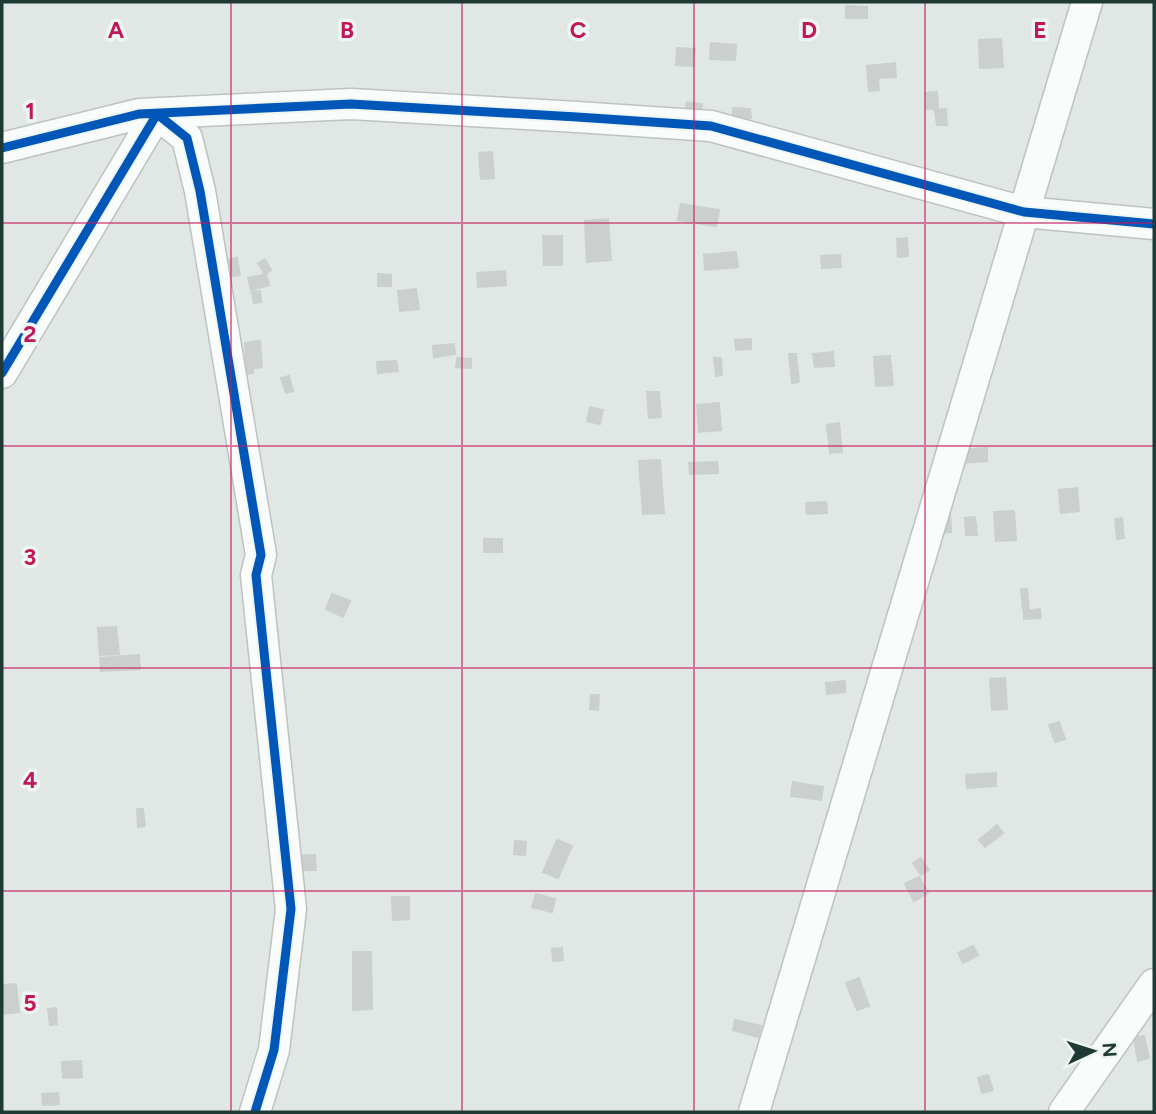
<svg xmlns="http://www.w3.org/2000/svg" width="1156" height="1114" viewBox="0 0 1156 1114" font-family="Figtree,sans-serif">
	<rect width="100%" height="100%" fill="#e0e7e4"/>
	<!-- building -->
	<path fill="#cbd0ce" stroke="#c9d0cd" stroke-width="2" d="M846 6 867 7V18H846Z
		M1001 39 1003 67 980 68 979 40Z
		M711 43 736 45 735 60 710 59Z
		M677 48 695 49 693 66 676 65Z
		M895 63 896 77 878 78 879 90 869 91 867 66Z
		M937 92 938 108 926 109 925 93Z
		M687 102 702 104 700 116 685 114Z
		M733 108 750 109 751 118H733Z
		M946 109 947 125H937L935 110Z
		M492 152 494 178 481 179 479 153Z
		M681 204 719 210 716 226 678 220Z
		M608 219 611 260 587 262 585 221Z
		M543 236H562V265H544Z
		M907 238 908 256 898 257 897 239Z
		M736 252 738 267 705 270 704 255Z
		M840 255 841 267 822 268 821 256Z
		M237 258 240 275 226 277 223 260Z
		M265 259 271 270 265 274 258 263Z
		M505 271 506 285 478 287 477 273Z
		M266 274 269 285 251 290 248 278Z
		M378 274 391 275V286H378Z
		M416 289 419 309 400 311 398 291Z
		M260 291 261 302 254 303 252 292Z
		M751 339V349L736 350 735 340Z
		M260 341 262 367 253 368V373L247 374 245 343Z
		M454 344 455 354 434 357 433 346Z
		M833 352 834 366 815 367 813 354Z
		M789 354H796L799 382 792 383Z
		M890 356 893 385 876 386 874 357Z
		M457 358 471 359V368L456 367Z
		M714 358H721L722 375 716 376Z
		M396 361 398 371 378 373 377 362Z
		M289 376 293 391 286 393 281 378Z
		M647 392H659L661 417 649 418Z
		M719 403 721 430 699 432 697 405Z
		M590 407 603 410 600 424 587 421Z
		M839 423 842 452 830 453 827 425Z
		M987 448V461L961 463 960 450Z
		M660 460 664 513 643 514 639 461Z
		M717 462 718 473 690 474 689 463Z
		M1077 488 1079 511 1061 513 1059 490Z
		M826 502 827 513 807 514 806 503Z
		M950 510 951 532 944 533 942 511Z
		M1014 511 1016 540 996 541 994 512Z
		M975 517 977 535H966L965 518Z
		M1122 518 1124 538 1117 539 1115 519Z
		M484 539H502V552H484Z
		M1021 589H1027L1029 609 1023 610Z
		M332 594 350 601 343 617 326 609Z
		M1040 609 1041 618 1024 619V611Z
		M116 627 119 654 100 655 98 628Z
		M139 655 140 669 101 671 100 658Z
		M1005 678 1007 709 992 710 990 679Z
		M845 681V692L827 694 826 683Z
		M591 695H599L598 710 590 709Z
		M1059 722 1065 739 1055 742 1049 725Z
		M996 773V786L967 788 966 775Z
		M793 782 823 787 821 800 791 796Z
		M137 809H143L145 826 138 827Z
		M997 825 1003 833 985 847 979 840Z
		M557 840 572 846 558 878 543 872Z
		M515 841 526 842 525 855 514 854Z
		M315 855 316 870H295L294 856Z
		M921 858 929 870 921 875 913 863Z
		M919 877 928 893 914 901 905 884Z
		M536 894 555 899 552 912 532 907Z
		M392 897H409V919L393 920Z
		M973 946 978 955 963 963 958 953Z
		M562 948 563 960 553 961 552 949Z
		M353 952H371L372 1009 353 1010Z
		M859 978 869 1006 857 1010 846 983Z
		M16 984 19 1012 2 1014V985Z
		M56 1008 57 1024 50 1025 48 1009Z
		M735 1020 761 1026 758 1037 733 1030Z
		M1144 1036 1149 1058 1138 1061 1134 1038Z
		M81 1061 82 1077 63 1078 62 1062Z
		M988 1075 993 1090 982 1093 978 1078Z
		M58 1093 59 1104 43 1105 42 1094Z"/>
	<g fill="none" stroke-linecap="round" stroke-linejoin="round">
		<!-- minor casing -->
		<g stroke="#bdc3c1" stroke-width="33">
			<path id="minor" d="M2 148 139 114 351 104 577 117 711 126 1024 212 1154 224
				M2 373 157 114 187 138 200 191 261 555 256 575 291 909 274 1050 255 1112
				M754 1112 1087 2
				M1064 1112 1154 984"/>
		</g>
		<!-- minor -->
		<use href="#minor" stroke="#fafbfb" stroke-width="30"/>
		<!-- cycleway casing -->
		<g stroke="#eef6f3" stroke-width="13">
			<path id="cycleway" d="M2 148 139 114 351 104 577 117 711 126 1024 212 1154 224
				M2 373 157 114 187 138 200 191 261 555 256 575 291 909 274 1050 255 1112"/>
		</g>
		<!-- cycleway -->
		<use href="#cycleway" stroke="#0057b8" stroke-width="9"/>
	</g>
	<!-- grid -->
	<path fill="none" stroke="#c2185b" stroke-width="2" stroke-opacity="0.55" d="M231 2V1112M462 2V1112M694 2V1112M925 2V1112M2 223H1154M2 446H1154M2 668H1154M2 891H1154"/>
	<g font-size="23" text-anchor="middle" font-weight="bold" fill="#c2185b" stroke="#eef6f3" stroke-width="7" stroke-linejoin="round" paint-order="stroke">
		<text x="116" y="38">A</text>
		<text x="347" y="38">B</text>
		<text x="578" y="38">C</text>
		<text x="809" y="38">D</text>
		<text x="1040" y="38">E</text>
		<text x="30" y="119">1</text>
		<text x="30" y="342">2</text>
		<text x="30" y="565">3</text>
		<text x="30" y="788">4</text>
		<text x="30" y="1011">5</text>
	</g>
	<!-- border -->
	<rect width="1156" height="1114" fill="none" stroke="#1f3934" stroke-width="7"/>
	<!-- north arrow -->
	<g transform="translate(1093 1051) rotate(86)" stroke="#eef6f3" stroke-width="5" paint-order="stroke">
	<path d="M0-5L12 26L0 18L-12 26Z" fill="#1f3934"/>
	<text y="-10" font-size="19" font-weight="bold" text-anchor="middle" fill="#1f3934">N</text>
	</g>
</svg>
